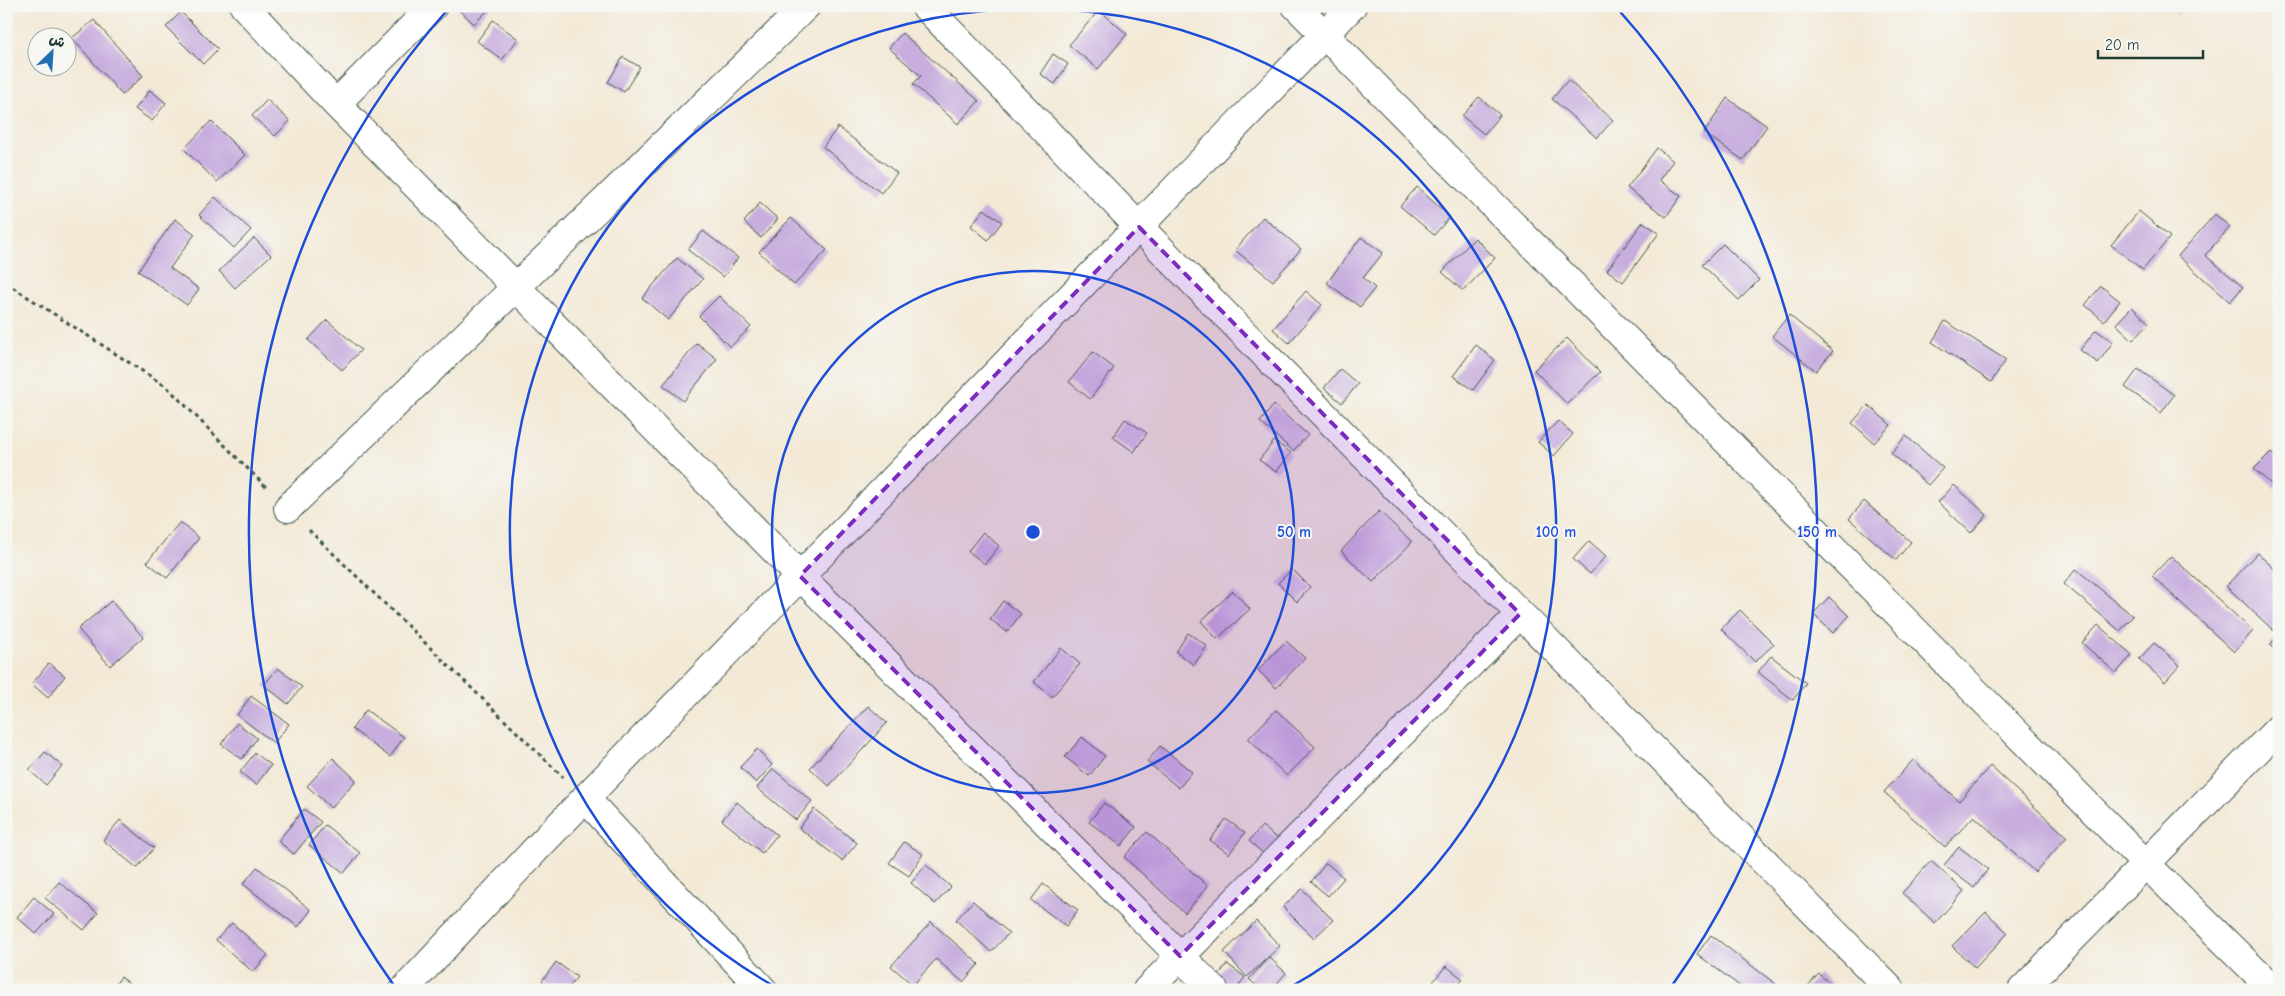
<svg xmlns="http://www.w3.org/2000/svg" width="2285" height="996" viewBox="0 0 2285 996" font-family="'Comic Neue','Playpen Sans Arabic',sans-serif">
	<rect width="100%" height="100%" fill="#f6f6f2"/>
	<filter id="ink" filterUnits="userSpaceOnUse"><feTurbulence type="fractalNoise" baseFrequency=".02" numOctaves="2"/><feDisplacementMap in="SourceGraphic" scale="10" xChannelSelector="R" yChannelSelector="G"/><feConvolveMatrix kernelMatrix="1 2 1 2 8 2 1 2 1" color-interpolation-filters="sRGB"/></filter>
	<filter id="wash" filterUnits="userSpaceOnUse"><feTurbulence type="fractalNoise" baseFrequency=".0096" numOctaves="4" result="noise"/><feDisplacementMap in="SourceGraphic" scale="20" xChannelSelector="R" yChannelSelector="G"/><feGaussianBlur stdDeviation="1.12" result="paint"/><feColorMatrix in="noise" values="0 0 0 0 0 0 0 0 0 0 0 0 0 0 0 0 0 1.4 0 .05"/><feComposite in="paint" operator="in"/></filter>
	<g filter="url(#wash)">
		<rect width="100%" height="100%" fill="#f3e9d6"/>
		<g id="blocks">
			<!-- building -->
			<path fill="#c8aede" d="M455 6H492L474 24Z
				M2169 6H2185L2177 14Z
				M1099 10 1127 34 1098 69 1069 45Z
				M181 12 218 49 203 64 166 27Z
				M94 20 143 76 122 95 72 38Z
				M493 20 518 39 502 60 477 41Z
				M902 33 979 101 958 124 913 84 921 76 889 48Z
				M1053 54 1068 64 1055 84 1040 74Z
				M623 57 640 67 624 92 608 82Z
				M1568 80 1613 120 1597 138 1552 99Z
				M150 90 166 103 152 121 135 109Z
				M1479 97 1500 115 1484 134 1462 116Z
				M1727 98 1767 126 1743 160 1704 133Z
				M267 100 290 121 275 136 252 116Z
				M211 121 245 155 217 182 184 149Z
				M838 127 897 173 881 193 823 147Z
				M1657 148 1673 161 1659 180 1681 196 1666 217 1627 188Z
				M1417 187 1450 217 1434 235 1400 206Z
				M215 197 251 230 234 248 199 215Z
				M760 203 778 219 761 238 744 222Z
				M984 209 1002 222 988 240 971 226Z
				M2139 211 2170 237 2143 270 2111 245Z
				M2215 214 2230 227 2205 255 2243 287 2230 302 2178 256Z
				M1263 217 1301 249 1273 281 1235 250Z
				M791 218 827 250 794 285 759 252Z
				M175 219 195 234 170 268 199 289 187 305 138 271Z
				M1643 222 1659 233 1623 282 1607 270Z
				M703 231 738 258 723 277 688 250Z
				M1361 237 1383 253 1363 278 1375 288 1360 307 1327 283Z
				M254 238 271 255 235 288 219 271Z
				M1475 238 1495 258 1463 291 1442 272Z
				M1723 244 1759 280 1739 300 1702 265Z
				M677 258 703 279 668 320 642 298Z
				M2101 286 2120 301 2104 321 2085 305Z
				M1306 291 1322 305 1289 343 1273 329Z
				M719 296 751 327 730 347 699 316Z
				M2132 307 2149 323 2133 340 2116 324Z
				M1789 315 1833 351 1816 371 1772 336Z
				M327 320 361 350 342 370 308 340Z
				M1945 321 2006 360 1991 382 1932 342Z
				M2096 330 2113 342 2098 363 2080 350Z
				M1567 338 1600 372 1567 404 1534 370Z
				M697 343 717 359 683 401 663 385Z
				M1476 345 1495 360 1473 390 1453 376Z
				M1093 352 1114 368 1090 399 1069 382Z
				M1340 369 1358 384 1342 403 1324 388Z
				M2138 369 2174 395 2161 413 2125 387Z
				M1274 405 1308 435 1293 451 1260 422Z
				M1868 405 1891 425 1874 443 1852 423Z
				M1125 419 1147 433 1134 452 1113 437Z
				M1558 421 1573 434 1554 456 1538 442Z
				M1906 436 1943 468 1928 485 1891 453Z
				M1274 441 1291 453 1276 472 1259 460Z
				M2271 452 2279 459V491L2254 469Z
				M1954 485 1987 515 1971 533 1938 502Z
				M1864 501 1911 542 1896 560 1849 519Z
				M1379 511 1412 542 1373 582 1341 551Z
				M180 522 199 538 167 578 147 562Z
				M983 532 999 546 985 564 968 551Z
				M1589 541 1606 556 1590 574 1573 559Z
				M2257 553 2279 573V625L2274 631 2226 586Z
				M2171 556 2253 631 2234 652 2152 576Z
				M1292 569 1310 587 1297 602 1278 583Z
				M2076 569 2133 616 2120 631 2064 584Z
				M1233 591 1250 609 1217 639 1201 621Z
				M1829 597 1849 616 1833 633 1813 614Z
				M111 601 143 637 110 666 78 629Z
				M1003 601 1021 614 1007 632 990 619Z
				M1740 610 1774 644 1755 662 1721 629Z
				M2098 625 2132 655 2116 673 2082 643Z
				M1188 633 1207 646 1194 665 1176 652Z
				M2279 634V651L2270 645Z
				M1286 641 1305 658 1276 688 1258 670Z
				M2154 643 2180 665 2165 682 2139 659Z
				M1061 648 1080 664 1052 697 1034 682Z
				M1771 656 1806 683 1793 700 1758 672Z
				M49 663 65 676 48 698 32 684Z
				M278 668 302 687 288 704 264 685Z
				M251 696 289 724 274 743 237 715Z
				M868 706 887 723 829 786 810 768Z
				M366 710 404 737 390 757 352 729Z
				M1276 710 1315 747 1287 776 1248 739Z
				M237 723 257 738 242 759 221 744Z
				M1082 737 1105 756 1089 776 1065 757Z
				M1160 746 1192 772 1179 788 1147 762Z
				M757 749 772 765 756 783 740 767Z
				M45 752 62 766 46 785 29 770Z
				M255 753 271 765 256 785 240 772Z
				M333 758 356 780 331 808 307 786Z
				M1913 760 1959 801 1990 766 2067 837 2035 872 1974 816 1945 847 1884 792Z
				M773 769 812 801 796 820 757 788Z
				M737 802 777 835 762 853 722 820Z
				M1104 803 1136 827 1121 846 1089 822Z
				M304 809 321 822 294 854 278 841Z
				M814 809 857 843 842 861 799 828Z
				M1226 819 1245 833 1229 854 1210 840Z
				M120 820 154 848 137 868 103 840Z
				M325 825 360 853 344 873 309 845Z
				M1262 826 1279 840 1265 855 1249 841Z
				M1147 832 1208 886 1185 913 1124 857Z
				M904 842 923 854 909 876 889 863Z
				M1959 847 1988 869 1974 888 1944 865Z
				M1931 861 1964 891 1935 923 1902 893Z
				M1326 863 1344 878 1328 896 1311 882Z
				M926 865 951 887 935 904 911 883Z
				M257 867 311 910 298 927 243 884Z
				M59 882 98 913 84 930 45 898Z
				M1043 884 1078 910 1066 926 1031 900Z
				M1302 889 1333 920 1314 938 1283 907Z
				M34 897 54 914 36 934 17 917Z
				M973 901 1009 933 991 952 956 920Z
				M1986 912 2008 933 1975 968 1952 946Z
				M1256 921 1280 946 1247 977 1224 952Z
				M931 922 979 964 963 982 936 959 913 985 891 966Z
				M232 923 268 955 253 972 216 940Z
				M1711 935 1777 985 1774 990H1745L1697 954Z
				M1269 957 1286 973 1271 990H1261L1249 979Z
				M556 962 577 977 567 990H554L542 981Z
				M1227 964 1245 977 1236 990H1229L1216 979Z
				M1446 966 1463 979 1454 990H1441L1432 983Z
				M1819 974 1838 990H1804Z
				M121 977 138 990H111Z"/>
		</g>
	</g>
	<g filter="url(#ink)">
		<use href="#blocks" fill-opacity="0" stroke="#3f574c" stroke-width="1"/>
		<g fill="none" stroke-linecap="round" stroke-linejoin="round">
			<!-- minor casing -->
			<g stroke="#3f574c" stroke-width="30">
				<path id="minor" d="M244 6 336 104 800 576 1214 990
					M925 6 1139 227 1891 990
					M1296 6 2147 865 2274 990
					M336 104 433 6
					M288 508 806 6
					M585 798 763 990
					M404 990 538 847 1352 6
					M1147 990 1520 614
					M2022 990 2279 728"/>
			</g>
			<!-- path -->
			<path stroke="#3f574c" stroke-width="3" stroke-dasharray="4 4" stroke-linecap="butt" d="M6 283 167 387 266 487
				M309 530 563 777"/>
			<!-- minor -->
			<use href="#minor" stroke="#fff" stroke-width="28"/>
		</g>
	</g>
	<!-- marked area -->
	<path fill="#7b2cbf" fill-opacity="0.2" stroke="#7b2cbf" stroke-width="4" stroke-dasharray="10 6" stroke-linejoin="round" d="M1139 227 1520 614 1180 956 800 576Z"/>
	<!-- distance rings -->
	<g fill="none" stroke="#1d4ed8" stroke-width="2.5">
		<circle cx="1033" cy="532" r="261"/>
		<path d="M779 989A523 523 0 1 1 1287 989"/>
		<path d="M395 987A784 784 0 0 1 450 7M1616 7A784 784 0 0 1 1671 987"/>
	</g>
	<circle cx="1033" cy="532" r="8" fill="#1d4ed8" stroke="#f6f6f2" stroke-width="2.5"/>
	<g font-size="15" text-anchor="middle" font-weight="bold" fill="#1d4ed8" stroke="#f6f6f2" stroke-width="4" stroke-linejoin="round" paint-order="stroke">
		<text x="1294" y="537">50 m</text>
		<text x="1556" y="537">100 m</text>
		<text x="1817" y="537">150 m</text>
	</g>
	<!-- margin -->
	<rect width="2285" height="996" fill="none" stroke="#f6f6f2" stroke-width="25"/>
	<!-- north arrow -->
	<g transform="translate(52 52) rotate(25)"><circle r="24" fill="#f6f6f2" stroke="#a0aca6"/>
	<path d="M0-4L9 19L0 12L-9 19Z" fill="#1f6fb2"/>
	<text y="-8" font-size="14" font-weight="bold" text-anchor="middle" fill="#1f3d34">ش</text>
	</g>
	<!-- scale -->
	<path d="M2098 50v8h105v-8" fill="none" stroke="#1f3d34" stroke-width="2.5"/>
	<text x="2105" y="50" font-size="15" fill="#1f3d34" stroke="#f6f6f2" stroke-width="4" paint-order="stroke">20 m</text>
</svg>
